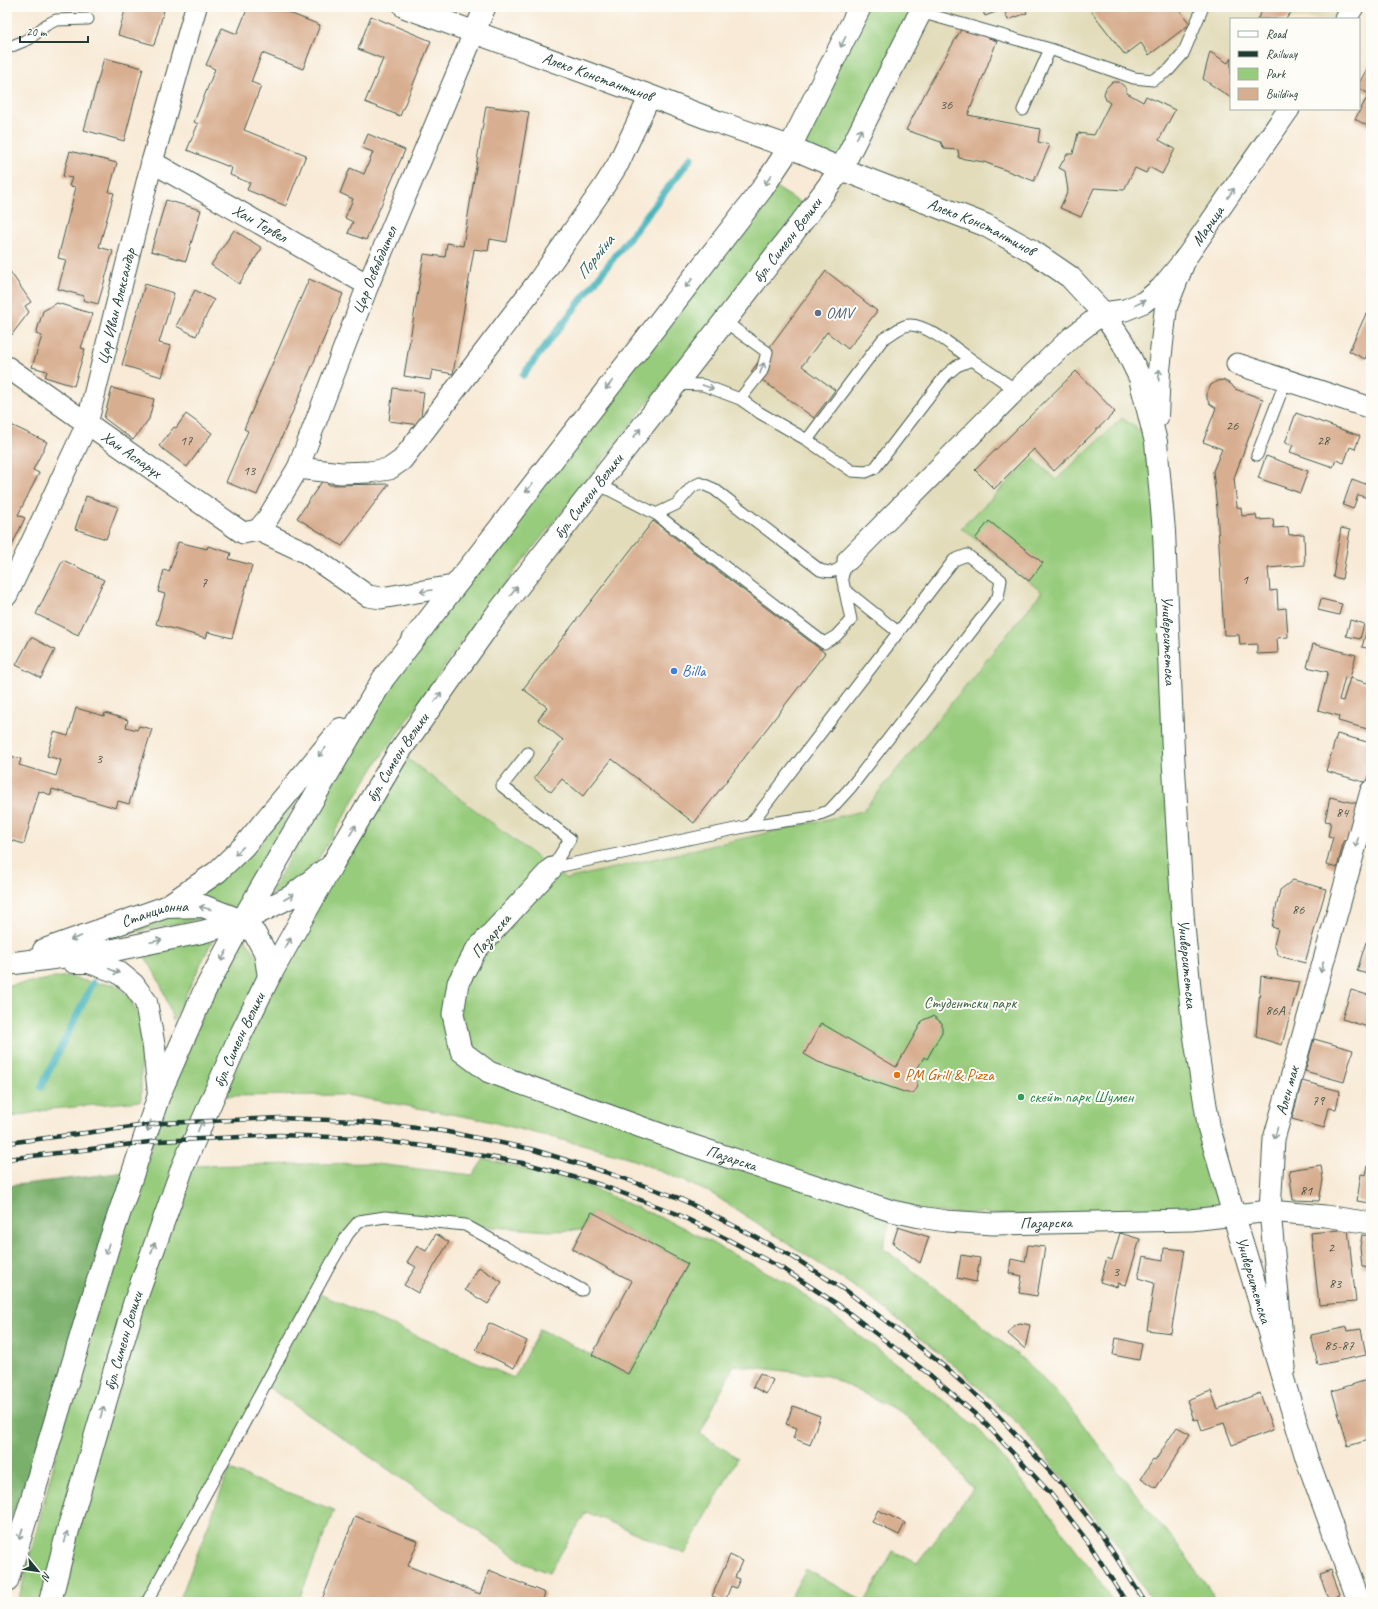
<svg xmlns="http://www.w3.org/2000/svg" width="1378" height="1609" viewBox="0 0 1378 1609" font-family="Caveat,sans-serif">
	<rect width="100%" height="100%" fill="#fdfcf7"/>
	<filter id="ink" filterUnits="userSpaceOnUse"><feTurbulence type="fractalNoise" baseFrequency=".025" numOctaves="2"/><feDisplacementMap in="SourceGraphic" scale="8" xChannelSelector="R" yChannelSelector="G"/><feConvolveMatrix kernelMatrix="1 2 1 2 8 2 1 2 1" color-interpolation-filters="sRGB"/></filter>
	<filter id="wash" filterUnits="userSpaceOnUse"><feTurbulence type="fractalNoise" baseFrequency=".012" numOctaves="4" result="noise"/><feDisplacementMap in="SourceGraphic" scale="16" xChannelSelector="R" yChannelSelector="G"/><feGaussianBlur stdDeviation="0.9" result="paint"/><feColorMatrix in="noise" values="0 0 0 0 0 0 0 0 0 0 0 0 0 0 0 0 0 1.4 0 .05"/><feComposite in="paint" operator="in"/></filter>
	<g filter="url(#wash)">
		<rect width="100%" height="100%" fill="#f8ead6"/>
		<!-- built -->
		<path fill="#e2dcba" d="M923 7H1353L1346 19H1231V109H1289L1166 307 1156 442 1122 418 1056 480 1033 458 961 528 1042 592 863 811 566 879 541 858 399 752 807 215Z"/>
		<!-- green -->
		<path fill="#98cc7d" stroke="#5c8458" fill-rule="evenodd" d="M860 7H923L841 169 790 147Z
			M774 186 804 205 481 614 374 767 308 876 268 897 387 685Z
			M1122 418 1156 442 1183 921 1234 1216 1191 1220 892 1211 883 1248 965 1311 1032 1367 1072 1410 1117 1470 1188 1559 1218 1602H1152L1114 1540 1019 1425 962 1372 873 1299 711 1193 625 1156 484 1120 346 1095 213 1096 399 752 566 879 863 811 1042 592 961 528 1033 458 1056 480Z
			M296 803 236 909 196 896 240 856Z
			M185 911 216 916 119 935Z
			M214 937 173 1021C166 995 157 973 141 951Z
			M244 937 260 960 263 978 162 1210 41 1602H18L63 1428 99 1304 167 1102 205 1009Z
			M67 976 93 983 115 984 129 996 141 1021V1101L51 1109 7 1118V986Z
			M484 1159 578 1182 680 1226 791 1285 884 1354 976 1426 1059 1526 1114 1602H788L806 1569 865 1602 893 1551 917 1563 973 1489 942 1451 903 1413 828 1376 734 1365 700 1434 738 1458 685 1554 586 1512 549 1573 526 1564 265 1385 147 1602H50L183 1166 367 1163 473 1175ZM592 1212 688 1264 628 1374 540 1329 514 1378 315 1292 359 1221 465 1225 551 1231 582 1230Z
			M229 1470 334 1510 298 1602H179Z"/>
		<!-- forest -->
		<path fill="#7ab06c" stroke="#4c7650" d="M134 1171 67 1382 7 1529V1186Z"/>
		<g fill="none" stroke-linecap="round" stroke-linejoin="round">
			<!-- stream -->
			<path stroke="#43b3bb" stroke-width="7" d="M523 375 691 158
				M41 1087 93 983"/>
		</g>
		<g id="blocks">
			<!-- building -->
			<path fill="#d8ae90" d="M126 7H165L154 45 118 35Z
				M248 7H274L320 25 303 69 262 53 251 82 261 86 244 130 306 155 286 206 247 190 250 183 230 175 232 168 187 150 198 124 194 122 215 69 206 65 222 28 237 34Z
				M981 7H1025L1027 13 1008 20 1004 9 985 16Z
				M1088 7H1177L1190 24 1149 55 1141 43 1125 55Z
				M1265 7H1295L1286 19H1257Z
				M371 16 431 41 400 116 365 102 383 59 358 49Z
				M962 28 997 41 968 115 1040 129 1038 142 1050 145 1034 181 984 162 959 158 958 150 944 149 941 142 906 130 933 78Z
				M1210 52 1228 63 1231 58V98L1203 79Z
				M104 58 143 68 124 141 84 130Z
				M1371 62V128L1355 119 1369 94 1359 88V83Z
				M1112 82H1119L1125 87 1127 93 1143 102 1146 96 1175 110 1159 140 1175 149 1162 174 1149 167 1146 173 1135 168 1124 190 1094 188 1081 217 1060 208 1068 191 1065 171 1059 168 1067 154H1073L1078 133 1094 135 1110 103 1106 100 1104 94 1106 88Z
				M486 106 529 112 507 242 490 239 488 251 474 249 453 374 432 370 430 380 404 376 424 254 445 257 447 243 463 246Z
				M368 134 405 150 366 240 348 233 353 222 345 218 353 199 340 193 350 168 364 174 373 152 362 148Z
				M70 151 117 163 109 192 114 193 99 247 113 251 98 304 83 300 84 296 58 289 66 260 58 258 76 187 69 186 72 178 63 176Z
				M166 200 201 210 186 261 151 251Z
				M234 230 262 248 239 284 211 265Z
				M7 267 31 302 25 306 29 312 7 341Z
				M826 271 877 311 848 349 827 332 802 366 835 390 814 418 751 372Z
				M309 279 343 294 257 495 226 482 248 431 244 429Z
				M145 284 174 293 159 343 171 346 162 377 122 365Z
				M195 290 214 300 196 336 176 326Z
				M57 303 93 314 81 348 85 349 74 386 45 377 47 371 32 367 42 336 36 334 43 311Z
				M1366 314 1371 316V345L1365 359 1349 351Z
				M1076 371 1115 412 1054 471 1034 449 994 489 975 470Z
				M1223 380 1231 384 1235 389 1263 399 1234 478 1237 507 1241 508 1242 516 1256 515 1257 520 1273 519 1274 528 1288 527 1289 535 1304 534 1305 565 1268 568 1270 591 1277 590 1278 609 1286 608 1288 637 1277 638 1278 653 1257 654V644L1240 645 1239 635H1224L1217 509 1213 471 1222 449 1203 442 1216 408 1210 404 1207 399V392L1211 385 1217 381Z
				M112 388 154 399 149 419 133 440 104 418Z
				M393 388 424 392 420 425 389 421Z
				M1296 413 1360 436 1355 449 1350 447 1344 463 1336 460 1333 467 1290 452 1293 445 1285 443Z
				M186 414 212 433 187 467 159 446 174 427 176 428Z
				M9 424 47 442 33 470 39 473 18 515 25 518 7 556V427Z
				M1266 456 1308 471 1300 493 1258 478Z
				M1352 479 1371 486V499L1358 495 1353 509 1343 505Z
				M323 480 330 485 389 484 342 546 297 518Z
				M86 496 118 507 106 539 75 529Z
				M653 521 825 653 694 823 612 759 583 796 562 779 551 792 534 778 563 740 538 720 547 707 523 689Z
				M989 521 1043 563 1029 581 975 539Z
				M1341 528 1350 530 1342 579 1333 577Z
				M178 542 207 549 208 546 231 553 229 559 252 565 232 638 208 632 206 638 156 624 165 594 158 592 164 570 169 572Z
				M63 560 104 580 78 635 36 614Z
				M1321 599 1342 604 1339 615 1318 610Z
				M1371 615V649L1362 647Z
				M1350 620 1364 624 1360 639 1346 636Z
				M31 637 55 650 41 678 16 665Z
				M1313 644 1356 655 1350 678 1345 677 1339 700 1343 701 1350 678 1371 684V730L1338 721 1339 716 1318 710 1328 672 1307 667Z
				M76 708 104 716 105 713 128 720 126 727 137 730 139 726 152 729 129 804 118 801 116 808 52 789 51 795 39 791 24 844 7 839V755L21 759 19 765 56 776 61 760 47 756 54 732 68 736Z
				M1337 734 1371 743V767L1367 783 1326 771Z
				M1330 797 1359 804 1350 841 1344 840 1337 868 1326 865 1333 837 1328 836 1331 822 1325 821Z
				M1293 880 1326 889 1305 963 1279 956 1274 945 1278 929 1272 927 1280 890Z
				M1366 942 1371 944V975L1357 971Z
				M1261 976 1299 982 1282 1045 1256 1037Z
				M1351 990 1371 996V1028L1342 1019Z
				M933 1016 942 1023V1032L927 1059 924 1057 915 1073 918 1087 913 1093H907L818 1062 804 1054 821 1023 896 1067 923 1020Z
				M1314 1039 1353 1050 1344 1082 1305 1071Z
				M1302 1081 1340 1091 1336 1109 1329 1108 1324 1128 1292 1119Z
				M1321 1165 1323 1180 1319 1201 1293 1200 1289 1170Z
				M1368 1165 1371 1166V1203L1357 1201 1361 1174 1366 1175Z
				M592 1212 688 1264 628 1374 592 1355 632 1281 572 1249Z
				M898 1227 929 1237 920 1263 893 1243Z
				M1348 1229 1356 1302 1319 1305 1311 1233Z
				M1120 1233 1140 1239 1126 1285 1118 1283 1117 1287 1100 1282 1107 1258 1112 1260Z
				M436 1234 449 1242 418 1293 404 1285 416 1267 407 1262 417 1246 426 1251Z
				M1362 1235 1371 1236V1268L1362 1267 1360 1247Z
				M1028 1245 1045 1247 1037 1296 1019 1293 1022 1276 1009 1273 1011 1259 1025 1262Z
				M1164 1248 1185 1250 1171 1333 1147 1330 1154 1283 1138 1278 1143 1256 1163 1260Z
				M961 1255 980 1258 976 1282 957 1278Z
				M479 1267 502 1282 488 1304 465 1290Z
				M489 1323 527 1341 514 1368 476 1350Z
				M1020 1323 1030 1325 1025 1349 1008 1334 1014 1325Z
				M1347 1327 1348 1331 1361 1329 1366 1355 1318 1365 1311 1335Z
				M1116 1338 1142 1344 1139 1360 1113 1355Z
				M760 1373 773 1380 766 1394 753 1387Z
				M1367 1380 1371 1393V1446L1369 1440 1348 1446 1332 1391Z
				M1211 1391 1218 1409 1260 1393 1273 1430 1232 1445 1224 1423 1202 1430 1198 1419 1194 1420 1187 1400Z
				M793 1406 820 1416 810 1445 793 1438 797 1428 786 1424Z
				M1177 1427 1190 1434 1156 1488 1141 1478 1153 1460 1155 1461Z
				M878 1510 905 1523 899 1535 872 1522Z
				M355 1516 418 1541 408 1566 480 1594 489 1570 545 1593 542 1602H321Z
				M730 1555 742 1561 735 1577 740 1579 736 1588 731 1586 725 1601 712 1596Z
				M1331 1570 1340 1594 1328 1598 1319 1574Z"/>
		</g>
	</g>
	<g filter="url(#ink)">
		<use href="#blocks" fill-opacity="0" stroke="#40574c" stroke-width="1"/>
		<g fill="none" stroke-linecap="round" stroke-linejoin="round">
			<!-- service casing -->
			<g stroke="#40574c" stroke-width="13">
				<path id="service" d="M920 12 1050 49 1134 78 1153 80 1169 70 1183 54 1203 7
					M7 48 29 39 46 25 56 20 88 19
					M1023 110 1050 49
					M724 321 767 352 762 371 740 399
					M675 384 703 385 740 399 760 413 807 440 852 471 866 472 875 468 946 375 957 366 972 360 1016 390
					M807 440 883 339C891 335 901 325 910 325 929 325 957 350 972 360
					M1257 455 1286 380
					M598 484 656 514 824 643 836 636 851 620 842 577 848 560
					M656 514 677 504 692 487 700 483 714 489 820 570C832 574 838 571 846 562
					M844 589 898 632
					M528 753 502 786 570 839 552 868
					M552 868 749 826 813 817 830 810 851 787 998 597 1001 580 967 555 954 560 749 826
					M147 1602 330 1265 348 1234 359 1221 385 1217 465 1225 582 1290"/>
			</g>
			<!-- minor casing -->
			<g stroke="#40574c" stroke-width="23">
				<g id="minor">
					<path d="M1346 19 1353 7"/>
					<path id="s1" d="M152 162 368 285"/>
					<path d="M1237 364 1371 408"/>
					<path id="s2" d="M7 367 243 533 258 530"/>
					<path d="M298 468 341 473 369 472 389 469 402 460 539 280 603 188 618 164 650 96"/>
					<path id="s3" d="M258 530 268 518 298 468 368 285 485 7"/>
					<path d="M258 530 305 552 368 596 381 598 453 586"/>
					<path id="s4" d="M848 560 1016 390 1072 337 1103 313 1125 310 1144 302 1161 288 1185 259 1289 109"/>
					<path id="s5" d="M7 595 87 424 152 162 196 7"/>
					<path id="s6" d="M552 868 476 950 458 983 453 1014 461 1051 489 1072 688 1144 892 1211 920 1217 946 1221 993 1224 1191 1220 1270 1211 1325 1216 1371 1223"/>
					<path id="s7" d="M1285 1368 1270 1211 1274 1139 1371 791"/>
				</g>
			</g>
			<!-- tertiary casing -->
			<g stroke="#40574c" stroke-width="24">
				<g id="tertiary">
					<path id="s8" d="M841 169 985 225 1032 251 1070 277 1103 313 1123 343 1140 378 1156 442 1164 531 1173 752 1183 921 1193 1024 1209 1128 1234 1216 1307 1459 1359 1602"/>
					<path d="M1157 417 1159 370 1166 307 1185 259"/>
				</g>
			</g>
			<!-- secondary casing -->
			<g stroke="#40574c" stroke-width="24">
				<g id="secondary">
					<path id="s9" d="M405 7 650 96 718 122 790 147 841 169"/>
					<path d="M166 907 217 872 244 846 341 729"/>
					<path id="s10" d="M44 950 166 907 203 906 242 921 255 934 265 952 269 977"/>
					<path d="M74 962H89L118 972 133 984 146 1002 154 1047 159 1094"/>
					<path d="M7 964 114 950 202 932 242 921 292 896 325 870"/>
					<path d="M7 1581 108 1247 159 1095 204 992 242 921 383 679 762 189 790 147 860 7"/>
					<path id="s11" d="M50 1602 68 1530 134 1304 183 1166 238 1040 269 977 333 863 399 752 496 615 807 215 841 169 923 7"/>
				</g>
			</g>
			<!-- service -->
			<use href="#service" stroke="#fff" stroke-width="11"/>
			<!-- minor -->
			<use href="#minor" stroke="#fff" stroke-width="21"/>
			<!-- tertiary -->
			<use href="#tertiary" stroke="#fff" stroke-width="22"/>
			<!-- secondary -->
			<use href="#secondary" stroke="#fff" stroke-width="22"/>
			<!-- rail casing -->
			<g stroke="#1f3d34" stroke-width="4.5">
				<path id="rail" d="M7 1143 163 1123 280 1118 356 1121 443 1131 531 1149 605 1172 679 1198 736 1227 793 1257 848 1292 939 1362 994 1411 1064 1487 1101 1534 1145 1602
					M7 1159 158 1141 279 1135 357 1138 440 1148 528 1164 601 1185 675 1213 729 1240 785 1270 840 1306 930 1375 983 1421 1051 1494 1088 1542 1126 1602"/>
			</g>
			<!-- rail -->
			<use href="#rail" stroke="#fdfcf7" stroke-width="3" stroke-dasharray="9" stroke-linecap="butt"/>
		</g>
		<!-- one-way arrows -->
		<defs><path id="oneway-shaft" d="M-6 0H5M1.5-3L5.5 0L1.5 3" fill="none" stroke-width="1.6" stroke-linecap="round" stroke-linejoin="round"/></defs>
		<g stroke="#8f9e9a">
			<use href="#oneway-shaft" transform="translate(843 42) rotate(116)"/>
			<use href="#oneway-shaft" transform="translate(859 134) rotate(-63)"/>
			<use href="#oneway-shaft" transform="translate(768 180) rotate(124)"/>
			<use href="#oneway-shaft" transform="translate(1231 193) rotate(-56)"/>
			<use href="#oneway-shaft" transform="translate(689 283) rotate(128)"/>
			<use href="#oneway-shaft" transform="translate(1140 303) rotate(-26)"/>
			<use href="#oneway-shaft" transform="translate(762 368) rotate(-70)"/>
			<use href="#oneway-shaft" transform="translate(1159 375) rotate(-87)"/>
			<use href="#oneway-shaft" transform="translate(609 385) rotate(128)"/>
			<use href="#oneway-shaft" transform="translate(708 387) rotate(20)"/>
			<use href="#oneway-shaft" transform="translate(637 433) rotate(-52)"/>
			<use href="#oneway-shaft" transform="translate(529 488) rotate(128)"/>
			<use href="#oneway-shaft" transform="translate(426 591) rotate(171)"/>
			<use href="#oneway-shaft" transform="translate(514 591) rotate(-52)"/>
			<use href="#oneway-shaft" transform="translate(438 697) rotate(-55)"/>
			<use href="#oneway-shaft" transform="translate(322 752) rotate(130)"/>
			<use href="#oneway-shaft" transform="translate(353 830) rotate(-59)"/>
			<use href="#oneway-shaft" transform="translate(1357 842) rotate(105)"/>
			<use href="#oneway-shaft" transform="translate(239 851) rotate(136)"/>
			<use href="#oneway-shaft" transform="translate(289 897) rotate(-30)"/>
			<use href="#oneway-shaft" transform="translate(205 908) rotate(-166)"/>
			<use href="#oneway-shaft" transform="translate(76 938) rotate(161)"/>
			<use href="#oneway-shaft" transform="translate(156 941) rotate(-12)"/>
			<use href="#oneway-shaft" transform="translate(288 943) rotate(-61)"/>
			<use href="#oneway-shaft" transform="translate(224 956) rotate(118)"/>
			<use href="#oneway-shaft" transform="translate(1322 967) rotate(105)"/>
			<use href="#oneway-shaft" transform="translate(114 971) rotate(24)"/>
			<use href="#oneway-shaft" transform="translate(149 1126) rotate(108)"/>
			<use href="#oneway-shaft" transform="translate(200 1126) rotate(-67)"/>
			<use href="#oneway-shaft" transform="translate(1276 1133) rotate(105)"/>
			<use href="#oneway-shaft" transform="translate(153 1248) rotate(-70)"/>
			<use href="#oneway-shaft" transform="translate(107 1249) rotate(108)"/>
			<use href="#oneway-shaft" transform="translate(102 1412) rotate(-74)"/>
			<use href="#oneway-shaft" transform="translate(21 1534) rotate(107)"/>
			<use href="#oneway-shaft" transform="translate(66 1537) rotate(-76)"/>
		</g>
	</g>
	<!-- markers -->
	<circle fill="#5c6f8a" stroke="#fdfcf7" stroke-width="1.5" cx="818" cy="313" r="4"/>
	<circle fill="#3f7fe0" stroke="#fdfcf7" stroke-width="1.5" cx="674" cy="671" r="4"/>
	<circle fill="#e8710a" stroke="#fdfcf7" stroke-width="1.5" cx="897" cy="1075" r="4"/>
	<circle fill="#2e9e5b" stroke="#fdfcf7" stroke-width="1.5" cx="1021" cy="1097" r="4"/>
	<g text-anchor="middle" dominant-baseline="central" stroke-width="4" stroke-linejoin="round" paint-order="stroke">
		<!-- number labels -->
		<g font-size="14" fill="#4d594b">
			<text x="946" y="104">36</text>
			<text x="1232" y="425">26</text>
			<text x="186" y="440">17</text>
			<text x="1323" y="440">28</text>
			<text x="249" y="470">13</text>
			<text x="1245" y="579">1</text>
			<text x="204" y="582">7</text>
			<text x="99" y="758">3</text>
			<text x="1342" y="812">84</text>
			<text x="1298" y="909">86</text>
			<text x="1275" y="1010">86A</text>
			<text x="1318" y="1100">79</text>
			<text x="1306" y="1190">81</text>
			<text x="1331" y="1247">2</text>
			<text x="1116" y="1271">3</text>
			<text x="1335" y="1283">83</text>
			<text x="1339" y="1345">85-87</text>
		</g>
		<!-- street labels -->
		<g font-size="16" fill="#1f3d34" stroke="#fdfcf7">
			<text stroke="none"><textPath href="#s9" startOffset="205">Алеко Константинов</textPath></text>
			<text stroke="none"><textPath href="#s1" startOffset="124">Хан Тервел</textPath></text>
			<text stroke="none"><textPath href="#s4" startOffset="498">Марица</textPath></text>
			<text stroke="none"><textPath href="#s8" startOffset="152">Алеко Константинов</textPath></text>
			<text stroke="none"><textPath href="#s11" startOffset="1566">бул. Симеон Велики</textPath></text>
			<text stroke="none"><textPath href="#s3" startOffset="286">Цар Освободител</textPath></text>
			<text stroke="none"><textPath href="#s5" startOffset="310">Цар Иван Александър</textPath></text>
			<text stroke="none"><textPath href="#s2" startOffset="152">Хан Аспарух</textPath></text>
			<text stroke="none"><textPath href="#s11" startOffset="1242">бул. Симеон Велики</textPath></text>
			<text stroke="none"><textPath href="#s8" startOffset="643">Университетска</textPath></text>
			<text stroke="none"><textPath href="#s11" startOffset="918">бул. Симеон Велики</textPath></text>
			<text stroke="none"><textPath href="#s10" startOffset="117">Станционна</textPath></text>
			<text transform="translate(491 936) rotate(-50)">Пазарска</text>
			<text stroke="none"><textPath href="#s8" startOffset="967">Университетска</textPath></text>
			<text stroke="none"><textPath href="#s11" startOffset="594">бул. Симеон Велики</textPath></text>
			<text stroke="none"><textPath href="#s7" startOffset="280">Ален мак</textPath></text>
			<text stroke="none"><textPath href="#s6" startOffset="511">Пазарска</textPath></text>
			<text stroke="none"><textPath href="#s6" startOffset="835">Пазарска</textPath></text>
			<text stroke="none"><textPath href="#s8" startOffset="1291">Университетска</textPath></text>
			<text stroke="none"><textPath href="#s11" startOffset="271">бул. Симеон Велики</textPath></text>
		</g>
		<!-- service labels -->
		<g font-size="16" fill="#4e5e75" stroke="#fdfcf7" text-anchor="start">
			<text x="826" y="313">OMV</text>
		</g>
		<!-- shop labels -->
		<g font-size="16" fill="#366cbe" stroke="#fdfcf7" text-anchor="start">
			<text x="682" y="671">Billa</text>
		</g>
		<!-- park labels -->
		<g font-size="16" fill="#3d6146" stroke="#fdfcf7">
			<text x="970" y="1003">Студентски парк</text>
		</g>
		<!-- food labels -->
		<g font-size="16" fill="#c56008" stroke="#fdfcf7" text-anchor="start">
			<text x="905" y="1075">PM Grill &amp; Pizza</text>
		</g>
		<!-- leisure labels -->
		<g font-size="16" fill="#27864d" stroke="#fdfcf7" text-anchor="start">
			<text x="1029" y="1097">скейт парк Шумен</text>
		</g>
		<!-- water labels -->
		<g font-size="17" font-style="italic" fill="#2a605c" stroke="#fdfcf7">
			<text transform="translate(595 257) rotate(-52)">Поройна</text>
		</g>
	</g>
	<!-- margin -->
	<rect width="1378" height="1609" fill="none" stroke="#fdfcf7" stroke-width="24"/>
	<!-- legend -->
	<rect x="1230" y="18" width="130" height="92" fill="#fdfcf7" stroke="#a4b0a9"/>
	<rect x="1238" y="31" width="20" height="6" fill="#ffffff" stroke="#a4b0a9"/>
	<text x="1266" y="38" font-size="12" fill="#1f3d34">Road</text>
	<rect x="1238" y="51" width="20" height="6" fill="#1f3d34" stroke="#a4b0a9"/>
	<text x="1266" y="58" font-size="12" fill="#1f3d34">Railway</text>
	<rect x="1238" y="68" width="20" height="12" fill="#98cc7d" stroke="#a4b0a9"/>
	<text x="1266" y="78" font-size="12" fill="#1f3d34">Park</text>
	<rect x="1238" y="88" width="20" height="12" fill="#d8ae90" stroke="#a4b0a9"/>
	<text x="1266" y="98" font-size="12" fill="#1f3d34">Building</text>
	<!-- north arrow -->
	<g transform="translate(38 1571) rotate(119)" stroke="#fdfcf7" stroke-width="3" paint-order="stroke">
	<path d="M0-3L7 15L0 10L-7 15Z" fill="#1f3d34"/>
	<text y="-6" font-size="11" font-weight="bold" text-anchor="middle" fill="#1f3d34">N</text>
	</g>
	<!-- scale -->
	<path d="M20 36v6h68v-6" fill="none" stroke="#1f3d34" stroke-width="2"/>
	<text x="26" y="36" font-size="12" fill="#1f3d34" stroke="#fdfcf7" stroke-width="3" paint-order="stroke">20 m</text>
</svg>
